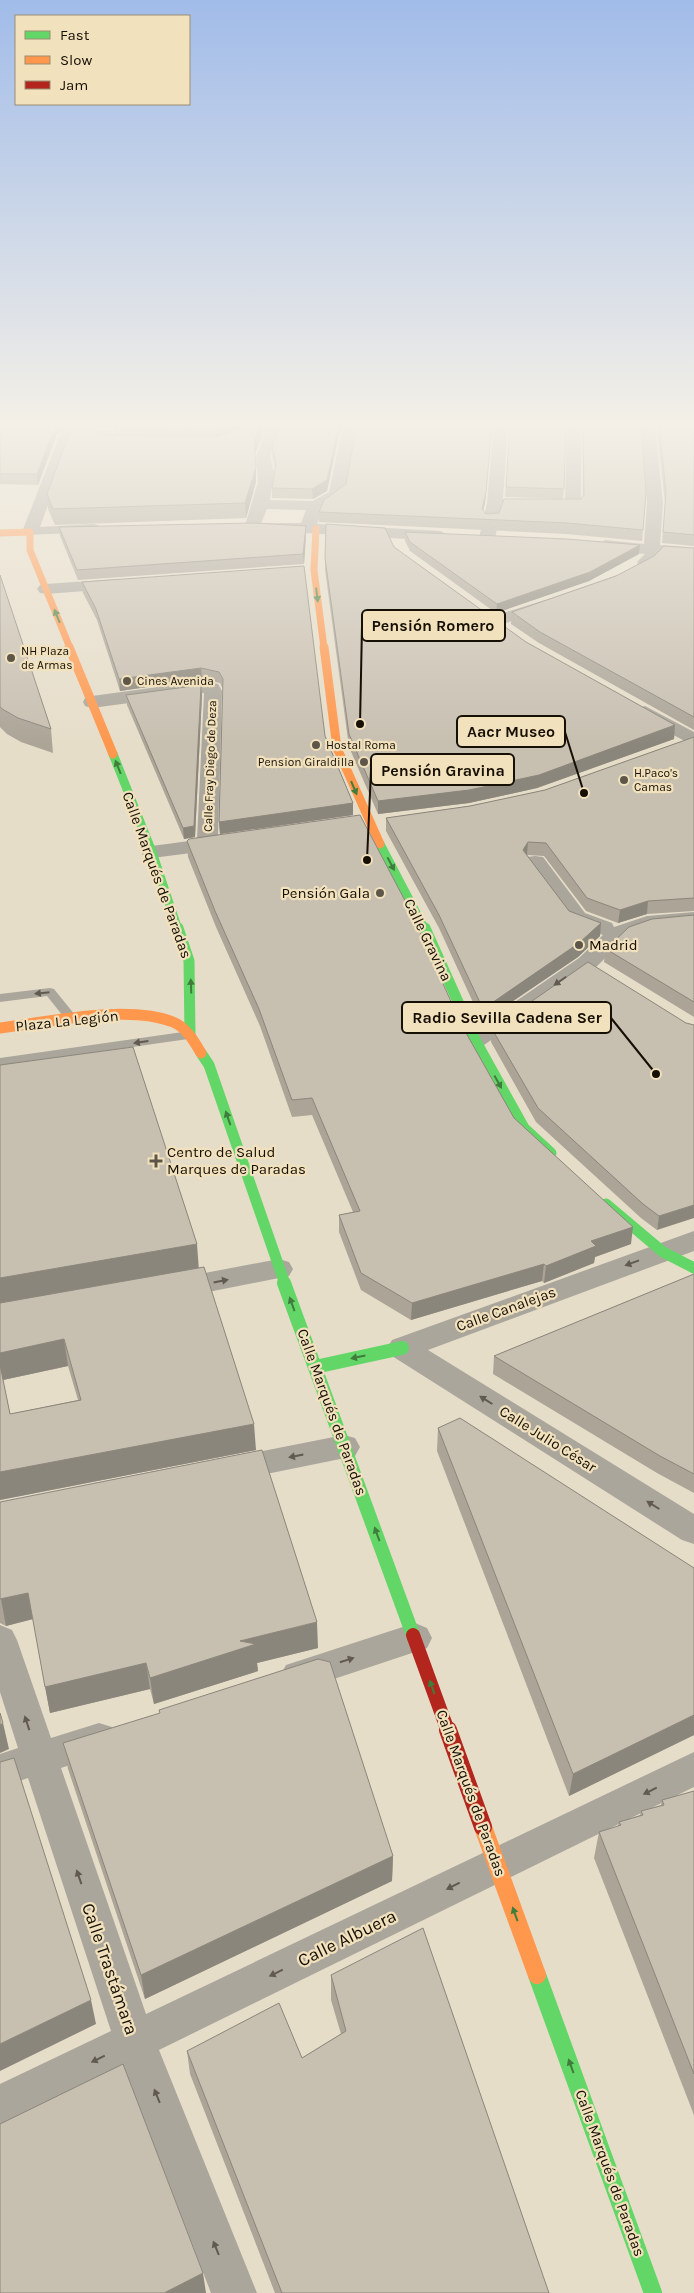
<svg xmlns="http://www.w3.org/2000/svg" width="694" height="2293" viewBox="0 0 694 2293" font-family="Karla,sans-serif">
	<rect width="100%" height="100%" fill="#e6ddc9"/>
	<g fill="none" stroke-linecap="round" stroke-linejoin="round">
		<!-- lane -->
		<path fill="#aaa69c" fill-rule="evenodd" d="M50 988 54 989 75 1015 77 1018 75 1021H67L47 996 0 1002V994Z
			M190 1031 196 1035 195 1038 0 1066V1058Z"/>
		<!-- street -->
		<path fill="#aaa69c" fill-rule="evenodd" d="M261 424H283L270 456 274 473 270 500 313 501 329 492 340 439 346 424H360L354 439 344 494 323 509 317 524 441 531 449 536 441 541 270 531 262 526 264 523H301L306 510 267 509 259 528H247L245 525 258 482 256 456 265 433 228 446 221 442 223 439Z
			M494 424H508L503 499 565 501 567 424H581V506L579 509 502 508 495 538 493 541H481L479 538 487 503Z
			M641 424H655L663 503 660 545 694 548V558L662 555C657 563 649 568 639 566L637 562 645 554 605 550 597 545 605 540 644 544 647 503Z
			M105 430 110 431 112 434 110 437 72 439 40 527 94 524 100 526 102 529 100 532 24 535 22 532 61 432Z
			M118 579 124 580 126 584 124 588 46 594 40 593 37 589 40 585 46 584Z
			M545 600 551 601 554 605 551 609 493 627 487 626 484 622 487 618Z
			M202 681 218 684 222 691 218 837 231 838 234 843 231 848 223 849 152 858 144 857 141 852 144 847 197 840 204 693 92 708 85 706 83 702 85 698 92 696Z
			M645 706 694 732V746L638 716 635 712 638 708Z
			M535 856 543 857 585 913 612 923 614 927 647 916 694 912V926L650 930 626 938 595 968 484 1045 475 1047 466 1045 463 1040 466 1035 579 958 603 935 569 923 524 862 527 857Z
			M694 1231V1251L428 1350 694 1514V1544L682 1540 392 1356 387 1348 392 1340Z
			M279 1259 289 1262 293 1269 289 1276 173 1299 163 1296 159 1289 163 1282 173 1279Z
			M344 1435 355 1438 360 1447 355 1456 232 1481 221 1478 216 1469 221 1460 232 1457Z
			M415 1623 427 1628 432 1638 427 1648 298 1691 286 1687 280 1676 286 1665Z
			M0 1625 12 1630 17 1640 51 1738 99 1723 112 1727 117 1739 112 1751 61 1768 146 2014 694 1752V1787L159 2050 257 2293H211L124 2067 0 2127V2084L111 2031 28 1778 0 1788V1754L18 1748 0 1692Z"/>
		<!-- fast-far3 -->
		<path stroke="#63d668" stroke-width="9" d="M113 754 152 852 178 930
			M380 844 425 930"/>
		<!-- fast-far2 -->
		<path stroke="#63d668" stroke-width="11" d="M178 928 189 961 190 1035
			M425 928 475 1040 524 1128 551 1153
			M201 1053 209 1065 285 1284
			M606 1204 663 1252 694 1268"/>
		<!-- fast-far1 -->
		<path stroke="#63d668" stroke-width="14" d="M284 1283 413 1635
			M315 1367 402 1348"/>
		<!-- fast -->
		<path stroke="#63d668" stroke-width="18" d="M537 1975 653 2293"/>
		<!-- slow-far3 -->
		<path stroke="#ff974d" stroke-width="7" d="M316 529 314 570 324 648
			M0 533 30 532V550L70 648"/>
		<!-- slow-far2 -->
		<path stroke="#ff974d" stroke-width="9" d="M69 647 113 754
			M324 647 337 748 380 844"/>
		<!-- slow-far1 -->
		<path stroke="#ff974d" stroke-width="11" d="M0 1028C48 1022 128 1004 173 1022 186 1027 194 1041 201 1053"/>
		<!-- slow -->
		<path stroke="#ff974d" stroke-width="18" d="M483 1827 537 1975"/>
		<!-- jam-far1 -->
		<path stroke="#b3261e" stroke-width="14" d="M413 1635 448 1731"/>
		<!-- jam -->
		<path stroke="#b3261e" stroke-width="18" d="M448 1730 483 1827"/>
	</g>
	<!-- wall -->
	<path fill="#aba497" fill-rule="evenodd" d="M0 424H100L96 428 97 431 104 435H115L112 424H261L262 436 255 454 256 482 246 518 55 525 48 509 47 494 71 429H66L57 434 38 485 0 484Z
		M358 424H493L485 503 483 511 486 514 499 513 581 499 583 497 582 424H641L643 530 642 541 566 534 319 522V512L346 484Z
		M510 424 564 489 563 499 505 497Z
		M656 424H694V546L662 543 665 503Z
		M338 439 327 491 313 499 272 498V488L275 468 272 456V446Z
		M59 527 306 535 304 564 78 580 60 536Z
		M405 532 639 554 589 581 496 613 410 551 405 541Z
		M394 547 526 642 675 725 674 739 537 788 469 803 378 814 349 747 325 570V558Z
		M694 548V730L539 643 511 624 512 612Z
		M0 575 51 729 53 753 21 742 7 734 0 727Z
		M82 582 325 736 353 803V815L220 834 219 822 223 689 220 683 202 679 120 691 97 620 83 593Z
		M126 695H202L195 837 184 839 127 705Z
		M694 737V911L647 914 618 923 586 911 544 856 527 855 569 911 600 936 578 957 482 1022 439 928 386 831V818L470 806 545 790Z
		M187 841 461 1024 514 1118 631 1244 595 1257 594 1263 544 1283 542 1281 411 1320 361 1290 339 1232V1215L353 1212 312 1115 292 1117 260 1026 216 927 188 857Z
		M694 915V1017L604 962 606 949Z
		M686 1023 694 1025 657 1230 641 1218 536 1122 491 1042 492 1029Z
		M0 1065 198 1267 256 1450 0 1500ZM68 1366 78 1400 10 1414 3 1380Z
		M694 1274V1493L657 1473 493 1374 494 1356Z
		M438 1428 694 1568V1735L569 1796 437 1451Z
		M0 1502 318 1648 257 1663 258 1671 154 1704 150 1689 50 1713 33 1619 6 1626 0 1623Z
		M63 1743 393 1856 392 1881 145 1999 68 1769Z
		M694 1791V2115L594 1858 599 1832 618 1826 619 1822 640 1815 641 1811 661 1805 662 1800Z
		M331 1975 549 2293H275L190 2074 187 2051 302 2058 341 2034 331 2000Z"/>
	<!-- shaded-wall -->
	<path fill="#8b867b" d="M56 424H65L66 429 57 434 38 485 37 474Z
		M230 424H256L216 440 215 430Z
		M260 424H261L262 436 254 455V440Z
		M340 424H344L338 439 327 491 313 499 312 489Z
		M492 424 485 503 481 520 482 509Z
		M256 467V482L246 518 245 503Z
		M306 526V535L304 564 303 554Z
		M640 545 639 554 589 581 496 613 497 604Z
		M201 668 202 679 120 691 119 679Z
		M201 685 202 695 195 837 184 839 183 828Z
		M675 725 674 739 537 788 469 803 378 814V801Z
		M353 803V815L220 834 219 822Z
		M528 842 527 855 523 850Z
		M648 901 647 914 618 923 620 910Z
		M601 923 600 936 578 957 482 1022 483 1009Z
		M694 1205V1218L657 1230 659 1216Z
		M633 1227 631 1244 595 1257 594 1263 544 1283 546 1266 591 1241Z
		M197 1244 199 1271 0 1305V1278Z
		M544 1264 542 1281 411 1320 412 1303Z
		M64 1339 68 1366 3 1380 0 1366V1353Z
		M254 1424 256 1450 0 1500V1472Z
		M28 1593 33 1619 6 1626 1 1599Z
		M317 1622 318 1648 257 1663 258 1671 154 1704 150 1678 240 1641Z
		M146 1663 150 1689 50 1713 45 1687Z
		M694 1715V1735L569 1796 573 1774Z
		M3 1723 9 1749 0 1753V1725Z
		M393 1856 392 1881 145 1999 141 1975Z
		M91 2000 96 2024 0 2071V2044Z
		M203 2273 206 2293H164Z"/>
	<!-- building -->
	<path fill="#c7bfb0" stroke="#8b867b" d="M0 424H56L37 474H0Z
		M114 424H230L215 430 115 428Z
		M254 424H260L254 440 256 467 245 503 53 509 47 494 72 426 96 425 95 430 104 435 217 437Z
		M281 424H340L338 429 327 480 312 489 272 488 276 463 272 446Z
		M358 424H492L486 492 482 509 486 514 499 513 504 499H581L584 495 583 424H641L646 492 643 530 567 523 319 512 324 500 346 484 356 429Z
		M510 424H566L564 489 506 487Z
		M659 424H694V535L663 532 666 492Z
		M253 523 306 526 303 554 77 570 59 527Z
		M326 524 385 528 394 547 526 642 675 725 539 775 469 790 378 801 349 734 325 558Z
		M405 532 567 539 640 545 590 572 497 604 410 542Z
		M664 546 694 548V717L540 632 512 612 616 576 654 556Z
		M304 566 325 736 353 803 219 822 223 679 219 672 201 668 119 679 96 609 82 582Z
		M0 575 51 729 18 718 4 710 0 707Z
		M201 685 194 826 183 828 126 695Z
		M694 737V898L648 901 620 910 587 898 546 843 528 842 523 850 569 911 601 923 579 943 483 1009 439 915 386 818 470 806 545 790Z
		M360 815 412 914 461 1024 514 1118 633 1227 591 1241 596 1246 546 1266 544 1264 412 1303 361 1273 339 1215 360 1211 312 1098 292 1100 259 1009 215 911 187 841 189 839Z
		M694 915V1002L606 949 629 927 652 919Z
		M588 962 686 1023 694 1025V1205L659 1216 643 1204 538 1108 492 1029Z
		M133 1047 197 1244 0 1278V1065Z
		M204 1267 254 1424 0 1472V1365L10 1414 81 1400 64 1339 0 1353V1303Z
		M694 1274V1474L660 1456 494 1356Z
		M460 1418 694 1568V1715L573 1774 438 1428Z
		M262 1450 317 1622 240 1641 256 1644 150 1678 146 1663 45 1687 28 1593 0 1599V1502Z
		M318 1659 330 1662 393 1856 141 1975 63 1743 160 1713 159 1710Z
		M0 1713 3 1723 0 1725Z
		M14 1758 91 2000 0 2044V1762Z
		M694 1791V2074L599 1832 621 1825 619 1822 643 1815 641 1811 664 1805 662 1800Z
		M423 1928 549 2293H282L187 2051 279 2003 302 2058 346 2031 331 1975Z
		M123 2064 203 2273 164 2293H0V2124Z"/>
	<!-- one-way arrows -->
	<defs><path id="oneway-solid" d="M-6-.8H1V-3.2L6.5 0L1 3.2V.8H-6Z" transform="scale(1.25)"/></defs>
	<g fill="#407c3b">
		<use href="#oneway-solid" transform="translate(317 595) rotate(83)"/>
		<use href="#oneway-solid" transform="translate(57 616) rotate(-112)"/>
		<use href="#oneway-solid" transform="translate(118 767) rotate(-112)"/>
		<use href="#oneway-solid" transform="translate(354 788) rotate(67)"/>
		<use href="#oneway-solid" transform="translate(391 864) rotate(62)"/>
		<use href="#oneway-solid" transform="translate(191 986) rotate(-92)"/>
		<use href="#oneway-solid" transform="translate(498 1082) rotate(61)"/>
		<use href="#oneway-solid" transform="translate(228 1118) rotate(-109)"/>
		<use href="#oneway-solid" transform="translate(292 1304) rotate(-110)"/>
		<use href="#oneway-solid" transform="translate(358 1357) rotate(168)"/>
		<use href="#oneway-solid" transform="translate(377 1534) rotate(-110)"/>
		<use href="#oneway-solid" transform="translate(432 1687) rotate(-110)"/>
		<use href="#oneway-solid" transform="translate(515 1914) rotate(-110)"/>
		<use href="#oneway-solid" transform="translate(571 2066) rotate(-110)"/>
	</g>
	<g fill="#605a50">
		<use href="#oneway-solid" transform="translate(560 981) rotate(145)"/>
		<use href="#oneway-solid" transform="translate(42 993) rotate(174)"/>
		<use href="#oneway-solid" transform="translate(141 1042) rotate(172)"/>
		<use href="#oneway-solid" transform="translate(632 1263) rotate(160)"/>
		<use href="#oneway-solid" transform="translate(221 1281) rotate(-11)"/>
		<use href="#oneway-solid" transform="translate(486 1400) rotate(-148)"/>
		<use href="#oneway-solid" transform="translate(296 1456) rotate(169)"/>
		<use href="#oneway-solid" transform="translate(653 1505) rotate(-148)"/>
		<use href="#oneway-solid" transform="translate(347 1660) rotate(-18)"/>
		<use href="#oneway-solid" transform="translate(27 1723) rotate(-108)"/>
		<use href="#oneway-solid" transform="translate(650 1791) rotate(154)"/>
		<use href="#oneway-solid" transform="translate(79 1877) rotate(-109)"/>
		<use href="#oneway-solid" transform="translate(453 1886) rotate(153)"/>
		<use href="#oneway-solid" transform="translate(276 1973) rotate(154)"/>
		<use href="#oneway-solid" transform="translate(98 2059) rotate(154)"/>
		<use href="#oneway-solid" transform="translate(157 2096) rotate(-112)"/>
		<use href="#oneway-solid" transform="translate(216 2248) rotate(-112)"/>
	</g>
	<!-- sky -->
	<linearGradient id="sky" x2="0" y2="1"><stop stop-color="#a1bce9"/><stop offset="0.57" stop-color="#f4f0e7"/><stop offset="1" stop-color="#f4f0e7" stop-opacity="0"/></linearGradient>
	<rect width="694" height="745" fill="url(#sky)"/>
	<!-- markers -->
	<g fill="#5e5749" stroke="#f2e1bd" stroke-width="2">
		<circle cx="11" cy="658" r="5"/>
		<circle cx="127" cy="681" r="5"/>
		<circle cx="316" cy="745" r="5"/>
		<circle cx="364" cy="762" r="5"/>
		<circle cx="624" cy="780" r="5"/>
		<circle cx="380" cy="893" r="5"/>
		<circle cx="579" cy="945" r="5"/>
		<path d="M153.5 1153.5h5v5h5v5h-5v5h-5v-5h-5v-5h5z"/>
	</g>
	<g text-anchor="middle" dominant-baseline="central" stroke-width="4.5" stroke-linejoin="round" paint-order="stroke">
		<!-- far-poi labels -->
		<g font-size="12" fill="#150f04" stroke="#f2e1bd" text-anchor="start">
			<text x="21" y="651">NH Plaza<tspan x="21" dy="14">de Armas</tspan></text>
			<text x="137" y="681">Cines Avenida</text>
			<text x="326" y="745">Hostal Roma</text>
			<text x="354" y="762" text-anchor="end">Pension Giraldilla</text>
			<text x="634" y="773">H.Paco's<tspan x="634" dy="14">Camas</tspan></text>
		</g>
		<!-- far-street labels -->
		<g font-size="12" fill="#150f04" stroke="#f2e1bd">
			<text transform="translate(210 766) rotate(-88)">Calle Fray Diego de Deza</text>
		</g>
		<!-- street labels -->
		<g font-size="15" fill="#150f04" stroke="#f2e1bd">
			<text transform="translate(157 875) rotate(70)">Calle Marqués de Paradas</text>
			<text transform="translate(428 940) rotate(64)">Calle Gravina</text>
			<text transform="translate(67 1021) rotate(-6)">Plaza La Legión</text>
			<text transform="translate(506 1309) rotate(-20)">Calle Canalejas</text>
			<text transform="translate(332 1412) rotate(70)">Calle Marqués de Paradas</text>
			<text transform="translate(548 1439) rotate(32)">Calle Julio César</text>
			<text transform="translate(471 1793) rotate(70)">Calle Marqués de Paradas</text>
			<text transform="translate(610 2173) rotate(70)">Calle Marqués de Paradas</text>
		</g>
		<!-- poi labels -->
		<g font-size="15" fill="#150f04" stroke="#f2e1bd" text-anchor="start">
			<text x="370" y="893" text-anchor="end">Pensión Gala</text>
			<text x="589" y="945">Madrid</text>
			<text x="167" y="1152">Centro de Salud<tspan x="167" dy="17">Marques de Paradas</tspan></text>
		</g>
		<!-- near-street labels -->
		<g font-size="18" fill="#150f04" stroke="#f2e1bd">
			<text transform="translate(347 1938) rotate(-26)">Calle Albuera</text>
			<text transform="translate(110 1969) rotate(71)">Calle Trastámara</text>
		</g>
	</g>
	<!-- callouts -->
	<path fill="none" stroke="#150f04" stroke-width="2" d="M360 724L362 626M584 793L565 732M367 860L371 770M656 1074L611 1018"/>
	<g fill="#150f04" stroke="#f2e1bd" stroke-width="2">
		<circle cx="360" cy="724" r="5"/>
		<circle cx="584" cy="793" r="5"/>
		<circle cx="367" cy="860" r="5"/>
		<circle cx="656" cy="1074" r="5"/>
	</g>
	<g fill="#f2e1bd" stroke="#150f04" stroke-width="2">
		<rect x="362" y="610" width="143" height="31" rx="5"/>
		<rect x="457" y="716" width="108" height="31" rx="5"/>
		<rect x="371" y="754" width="143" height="31" rx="5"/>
		<rect x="402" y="1002" width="209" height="31" rx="5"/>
	</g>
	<g font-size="16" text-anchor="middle" font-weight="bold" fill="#150f04">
		<text x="433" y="631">Pensión Romero</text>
		<text x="511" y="737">Aacr Museo</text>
		<text x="443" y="776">Pensión Gravina</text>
		<text x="507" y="1023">Radio Sevilla Cadena Ser</text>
	</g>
	<!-- legend -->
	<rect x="15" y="15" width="175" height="90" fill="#f2e1bd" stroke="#9a8d73"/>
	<rect x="25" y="31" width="25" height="8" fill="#63d668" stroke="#9a8d73"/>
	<text x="60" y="40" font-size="15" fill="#150f04">Fast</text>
	<rect x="25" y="56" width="25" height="8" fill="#ff974d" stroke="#9a8d73"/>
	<text x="60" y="65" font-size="15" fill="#150f04">Slow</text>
	<rect x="25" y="81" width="25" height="8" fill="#b3261e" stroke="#9a8d73"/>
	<text x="60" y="90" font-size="15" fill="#150f04">Jam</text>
</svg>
